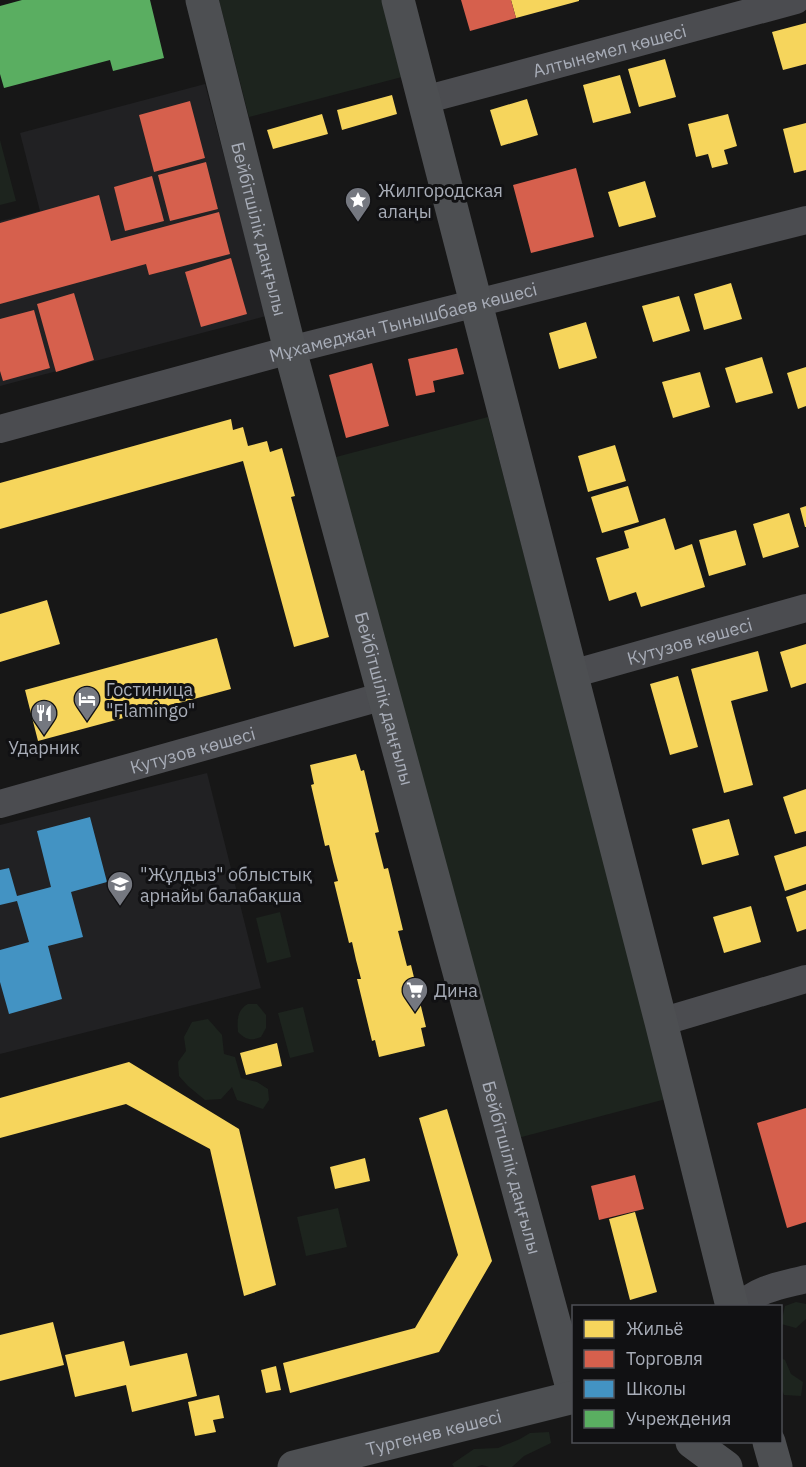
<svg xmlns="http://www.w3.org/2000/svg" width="806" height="1467" viewBox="0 0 806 1467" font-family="'IBM Plex Sans',sans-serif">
	<rect width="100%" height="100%" fill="#171717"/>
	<!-- built -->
	<path fill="#212123" d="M205 84 266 316 0 386V221L40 211 20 133Z
		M207 773 261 988 0 1054V825Z"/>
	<!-- green -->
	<path fill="#1d241e" d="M219 0H383L402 77 249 117Z
		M0 140 16 201 0 205Z
		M488 417 666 1099 514 1139 336 457Z
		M280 912 291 957 267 963 256 918Z
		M248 1004H257L266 1015V1028L261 1037C251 1041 246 1040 238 1032 237 1020 237 1010 248 1004Z
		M303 1007 314 1052 290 1058 278 1013Z
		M208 1019 222 1035 224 1054 235 1057 241 1078 257 1082 268 1089 269 1100 263 1109 237 1100 232 1087 221 1099 205 1100 188 1086 179 1076 178 1062 186 1051 184 1037 192 1022Z
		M338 1208 347 1247 306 1256 297 1217Z
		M796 1302 806 1304V1319L796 1328 781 1324 785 1306Z
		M781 1358 785 1360 791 1374 803 1382 801 1396 784 1395 781 1388Z
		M549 1432 551 1443 524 1456 512 1467H489L482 1465 476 1467H454L452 1464 474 1449 498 1448 520 1439 530 1433Z"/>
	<!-- homes -->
	<path fill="#f6d55c" d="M511 0H579V1L516 18Z
		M806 23V64L783 70 772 32Z
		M665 59 676 97 639 107 628 69Z
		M620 75 631 113 593 123 583 85Z
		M392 95 397 114 342 130 337 110Z
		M527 99 538 135 501 146 490 110Z
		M322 114 328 134 273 149 267 130Z
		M728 114 737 146 724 150 728 164 712 168 708 154 696 157 688 124Z
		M806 123V170L794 173 783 129Z
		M645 181 656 217 619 227 608 192Z
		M731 283 742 319 704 330 694 294Z
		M679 296 690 331 653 342 642 306Z
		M586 322 597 358 559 369 549 333Z
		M762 357 773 393 736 403 725 368Z
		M806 367V406L798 409 787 373Z
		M700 372 710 407 673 418 662 382Z
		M231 419 233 430 243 427 248 446 267 441 270 452 282 448 295 496 291 497 329 637 294 647 243 461 0 529V483Z
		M615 445 626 481 588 492 578 456Z
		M628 486 639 522 602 533 591 497Z
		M806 506V527H805L800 508Z
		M789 513 799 547 763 558 753 524Z
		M665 518 675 550 692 544 705 587 641 607 636 592 609 601 596 558 629 548 624 531Z
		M736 530 746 565 709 576 699 540Z
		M47 600 60 644 0 662V614Z
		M217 638 231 689 38 741 25 690Z
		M806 644V683L791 688 780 652Z
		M758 651 768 691 731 701 753 785 724 793 691 669Z
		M678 676 698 747 670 755 650 684Z
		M356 754 361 771 364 770 379 832 375 833 384 869 388 868 403 930 398 931 407 966 411 965 426 1027 421 1028 425 1046 379 1057 375 1040 372 1041 357 979H361L356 960 352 942 349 943 334 882 338 881 333 862 329 845 325 846 311 785 314 784 310 765Z
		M806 789V831L795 834 783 797Z
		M729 819 739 855 702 865 692 829Z
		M806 846V884L785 891 774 856Z
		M806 890V929L797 932 786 897Z
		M751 906 761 942 724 953 713 917Z
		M277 1043 282 1066 246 1075 240 1053Z
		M129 1062 239 1129 276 1285 244 1296 210 1149 126 1104 0 1138V1098Z
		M447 1109 492 1261 439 1352 290 1393 283 1363 415 1328 458 1255 419 1118Z
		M365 1158 370 1181 335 1189 330 1167Z
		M635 1212 657 1292 630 1300 609 1219Z
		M53 1322 64 1365 0 1381V1335Z
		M124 1341 130 1366 187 1353 197 1396 132 1412 126 1385 75 1397 65 1355Z
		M276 1366 281 1390 266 1393 261 1370Z
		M219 1395 224 1418 213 1420 216 1432 195 1436 188 1402Z"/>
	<!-- shops -->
	<path fill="#d6604d" d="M461 0H511L516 18 470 31Z
		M190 101 205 158 154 172 139 115Z
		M206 162 218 209 170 221 158 175Z
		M576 168 594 237 531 253 513 185Z
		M152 176 164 221 125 231 114 187Z
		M99 195 111 241 219 212 230 254 149 275 146 264 0 304V223Z
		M231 258 247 314 201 327 185 272Z
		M74 293 94 360 56 372 37 304Z
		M34 310 50 368 3 381 0 371V319Z
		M457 348 464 374 433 381 435 392 416 396 408 359Z
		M372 363 389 426 346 438 329 375Z
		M806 1108V1222L787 1228 757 1123Z
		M635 1175 644 1209 599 1220 591 1186Z"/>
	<!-- schools -->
	<path fill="#4393c3" d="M90 817 107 882 71 892 83 937 48 946 62 999 9 1014 0 982V950L29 942 17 901 0 905V870L9 868 17 896 51 887 37 831Z"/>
	<!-- public -->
	<path fill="#5aae61" d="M22 0H150L164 58 113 71 110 60 4 88 0 74V6Z"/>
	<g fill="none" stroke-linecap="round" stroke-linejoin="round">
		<!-- minor -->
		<g stroke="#4b4c50" stroke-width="28">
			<path id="s1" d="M424 100 796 0"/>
			<path id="s2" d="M0 429 290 350 806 220"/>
			<path id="s3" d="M572 674 806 608"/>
			<path id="s4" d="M0 804 384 696"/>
			<path d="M661 1022 806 979"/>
			<path d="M741 1306C758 1288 783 1285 806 1279"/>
		</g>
		<!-- major -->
		<g stroke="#4d4f52" stroke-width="33">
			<path id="s5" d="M202 0 290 350 574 1395"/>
			<path d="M398 0 661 1022 732 1306"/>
			<path d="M692 1442 726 1467"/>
			<path d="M769 1442 776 1467"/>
			<path id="s6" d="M294 1467 574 1397"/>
		</g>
	</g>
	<!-- icons -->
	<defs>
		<g id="sight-pin" transform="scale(1.35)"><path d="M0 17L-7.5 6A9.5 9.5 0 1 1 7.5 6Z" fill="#757880" stroke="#111113"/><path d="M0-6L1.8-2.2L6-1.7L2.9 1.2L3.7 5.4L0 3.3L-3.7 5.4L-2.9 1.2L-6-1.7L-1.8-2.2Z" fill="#fff"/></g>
		<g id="hotel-pin" transform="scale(1.35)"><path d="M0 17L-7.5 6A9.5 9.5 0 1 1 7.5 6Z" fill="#757880" stroke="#111113"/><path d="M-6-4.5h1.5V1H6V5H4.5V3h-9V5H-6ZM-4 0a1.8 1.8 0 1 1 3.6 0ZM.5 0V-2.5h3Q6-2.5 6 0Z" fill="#fff"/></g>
		<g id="restaurant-pin" transform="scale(1.35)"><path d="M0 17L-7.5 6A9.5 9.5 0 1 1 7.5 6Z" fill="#757880" stroke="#111113"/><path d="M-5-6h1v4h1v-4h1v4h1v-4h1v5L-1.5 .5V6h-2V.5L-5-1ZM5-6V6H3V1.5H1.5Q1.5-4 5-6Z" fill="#fff"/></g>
		<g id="school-pin" transform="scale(1.35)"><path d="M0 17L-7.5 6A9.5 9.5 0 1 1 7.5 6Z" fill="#757880" stroke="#111113"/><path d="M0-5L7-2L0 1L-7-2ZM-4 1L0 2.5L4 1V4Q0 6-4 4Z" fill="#fff"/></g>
		<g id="supermarket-pin" transform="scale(1.35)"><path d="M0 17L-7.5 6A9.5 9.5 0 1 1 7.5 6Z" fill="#757880" stroke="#111113"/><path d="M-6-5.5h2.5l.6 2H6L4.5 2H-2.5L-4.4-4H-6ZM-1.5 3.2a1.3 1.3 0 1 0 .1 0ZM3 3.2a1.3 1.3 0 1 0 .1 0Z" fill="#fff"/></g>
	</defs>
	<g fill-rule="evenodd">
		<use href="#sight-pin" x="358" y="200"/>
		<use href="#hotel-pin" x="87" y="699"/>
		<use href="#restaurant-pin" x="44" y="713"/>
		<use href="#school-pin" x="120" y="884"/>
		<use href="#supermarket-pin" x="415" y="990"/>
	</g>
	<g text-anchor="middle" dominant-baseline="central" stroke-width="6" stroke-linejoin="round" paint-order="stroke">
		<!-- street labels -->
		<g font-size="18" fill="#a8adb8" stroke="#111113">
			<text stroke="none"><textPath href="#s1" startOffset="192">Алтынемел көшесі</textPath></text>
			<text stroke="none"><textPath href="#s5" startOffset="236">Бейбітшілік даңғылы</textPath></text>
			<text stroke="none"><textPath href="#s2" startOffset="417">Мұхамеджан Тынышбаев көшесі</textPath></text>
			<text stroke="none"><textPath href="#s3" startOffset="122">Кутузов көшесі</textPath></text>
			<text stroke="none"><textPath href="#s5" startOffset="722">Бейбітшілік даңғылы</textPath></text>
			<text stroke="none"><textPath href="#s4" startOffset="200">Кутузов көшесі</textPath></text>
			<text stroke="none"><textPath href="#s5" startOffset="1208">Бейбітшілік даңғылы</textPath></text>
			<text stroke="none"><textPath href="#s6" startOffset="144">Тургенев көшесі</textPath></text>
		</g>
		<!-- poi labels -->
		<g font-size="18" fill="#a8adb8" stroke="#111113" text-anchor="start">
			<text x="378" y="190">Жилгородская<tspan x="378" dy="21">алаңы</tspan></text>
			<text x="106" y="689">Гостиница<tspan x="106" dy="21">"Flamingo"</tspan></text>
			<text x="44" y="747" text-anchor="middle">Ударник</text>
			<text x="140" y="874">"Жұлдыз" облыстық<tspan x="140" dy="21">арнайы балабақша</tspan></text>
			<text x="434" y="990">Дина</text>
		</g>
	</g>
	<!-- legend -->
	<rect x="572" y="1305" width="210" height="138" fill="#111113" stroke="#4d4f55" stroke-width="1.5"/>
	<rect x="584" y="1320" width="30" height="18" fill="#f6d55c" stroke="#4d4f55" stroke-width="1.5"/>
	<text x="626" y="1335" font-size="18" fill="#a8adb8">Жильё</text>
	<rect x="584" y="1350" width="30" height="18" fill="#d6604d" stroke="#4d4f55" stroke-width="1.5"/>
	<text x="626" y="1365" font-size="18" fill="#a8adb8">Торговля</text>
	<rect x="584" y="1380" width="30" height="18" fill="#4393c3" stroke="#4d4f55" stroke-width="1.5"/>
	<text x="626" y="1395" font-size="18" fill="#a8adb8">Школы</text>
	<rect x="584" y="1410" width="30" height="18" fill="#5aae61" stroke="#4d4f55" stroke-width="1.5"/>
	<text x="626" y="1425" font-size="18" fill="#a8adb8">Учреждения</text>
</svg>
